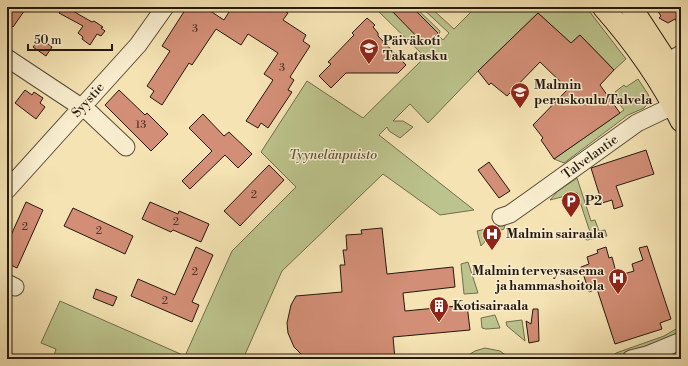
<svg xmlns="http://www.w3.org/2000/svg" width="688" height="366" viewBox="0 0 688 366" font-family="'Libre Bodoni',serif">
	<rect width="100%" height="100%" fill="#f5e3b3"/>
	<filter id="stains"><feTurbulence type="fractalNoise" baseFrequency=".005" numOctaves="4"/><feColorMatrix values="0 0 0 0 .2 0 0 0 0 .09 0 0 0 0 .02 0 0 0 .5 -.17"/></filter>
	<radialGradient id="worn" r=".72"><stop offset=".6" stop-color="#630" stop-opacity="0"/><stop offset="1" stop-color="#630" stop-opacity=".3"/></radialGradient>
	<!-- green -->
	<path fill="#bcc38c" stroke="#706e4e" d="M378 7H388L426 45 438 33 412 7H415L440 31 439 36 443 40 449 33 421 7H430L454 29 476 7H586L626 59 614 70 580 35 571 43 538 13 478 71 428 123 410 104 393 121H403L413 127 400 138 389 131 387 127 379 135 474 210 440 215 383 174 282 271 243 359H53L56 349 41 343 60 301 185 356 232 251 296 187 261 152 307 81 363 118 425 57 376 9Z
		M638 79 648 94 650 101 644 108 628 115 564 163 554 159 624 110 614 97 618 95 615 92 624 85 626 87Z
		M577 178 591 221 595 220 599 231 605 230 607 236 587 240 583 237 584 234 590 232 577 193 550 200 558 191Z
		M505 225 504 229 490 234 488 238 481 246 477 231Z
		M468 262 478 293 464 294 461 264Z
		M495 315 500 328 486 329 482 328 481 318Z
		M522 320 525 341 507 326 506 322Z
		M681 326V334L616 358 615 354 616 353 664 336Z
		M485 348 500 351 511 359H469L470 354 475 351Z"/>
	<!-- building -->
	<path fill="#d28e76" stroke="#251810" d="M7 7H27L13 27 7 23Z
		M62 7H66L92 22 94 21 103 27 101 28 105 31 101 36 97 34 90 45 82 39 83 37 78 33 83 26 59 13Z
		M187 7H204L224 20 232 7H279L288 13 283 20 306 35 303 41 310 46 290 77 294 80 288 90 292 92 268 128 261 123 258 128 246 121 273 80 264 74 278 53 248 34 241 45 216 29 192 65 189 63 162 105 150 97 154 91 147 86 170 51 162 46Z
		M388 7H412L438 33 426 46Z
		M655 7H681V27L675 19 668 23 659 18 661 16Z
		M538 13 571 43 580 35 614 70 600 85 620 113 554 159 541 140 543 138 533 125 568 89 540 62 507 96 491 83 489 85 478 71Z
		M367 18 375 25 373 27 378 33V36L406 65 398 73H346L331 88 319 76 331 64 328 62 354 35 352 33Z
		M40 38 52 47 46 56 33 47Z
		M25 90 32 95 34 92 43 98 40 103 45 107 36 119 15 103Z
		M119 90 145 115 147 113 168 134 151 151 105 105Z
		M203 114 224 136 229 132 252 154 238 168 225 155 190 189 182 181 212 151 189 128Z
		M646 150 654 174 616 186 623 206 614 209 612 200 602 203 591 168Z
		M489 162 510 191 499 198 478 170Z
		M269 165 284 180 240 226 224 211Z
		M26 202 43 210 17 268 7 263V244Z
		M150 202 178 214 179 211 209 224 201 242 173 230 171 232 142 219Z
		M73 208 133 236 125 254 64 226Z
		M382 228 387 274 453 267 455 287 403 293 405 311 467 305 470 330 393 337 395 359H306L294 347 288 333 287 323 291 305 296 296 342 292 340 265H345L343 250H347L346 235 362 234 361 230Z
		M647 246 671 319 660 323 662 329 615 344 597 289 589 292 581 267 589 264 587 257 598 253 597 250 606 247 609 258 612 257 617 276 634 271 632 264 643 260 639 248Z
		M196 247 213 255 192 302 199 305 192 322 131 296 138 279 175 295Z
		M96 289 117 297 113 306 93 298Z
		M533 309H538L539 341 529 343 526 321 531 324Z"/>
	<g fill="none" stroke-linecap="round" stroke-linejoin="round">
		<!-- minor casing -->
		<g stroke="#594b39" stroke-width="19">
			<path id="minor" d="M7 58 90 113 126 147
				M655 69 681 54
				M7 190 138 45 165 7
				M501 217 510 214 534 197 637 123 681 102
				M7 283 15 287
				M631 359 647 355 681 341"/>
		</g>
		<!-- major casing -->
		<g stroke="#251810" stroke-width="23">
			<path id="major" d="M603 7C633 41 661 80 681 121
				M631 7 667 62 681 87"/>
		</g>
		<!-- minor -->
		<use href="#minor" stroke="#f8edce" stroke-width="17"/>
		<!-- major -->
		<use href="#major" stroke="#f5e3b3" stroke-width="21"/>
	</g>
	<!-- icons -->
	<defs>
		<g id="school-pin" transform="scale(1)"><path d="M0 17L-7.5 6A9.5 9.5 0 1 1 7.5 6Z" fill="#8f2418" stroke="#f8edce"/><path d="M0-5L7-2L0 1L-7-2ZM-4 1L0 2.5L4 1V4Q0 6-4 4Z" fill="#fff"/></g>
		<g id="parking-pin" transform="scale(1)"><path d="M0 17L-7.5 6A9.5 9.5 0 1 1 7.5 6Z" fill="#8f2418" stroke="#f8edce"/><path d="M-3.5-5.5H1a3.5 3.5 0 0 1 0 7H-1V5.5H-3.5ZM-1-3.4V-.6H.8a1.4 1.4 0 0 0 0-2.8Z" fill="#fff"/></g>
		<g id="hospital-pin" transform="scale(1)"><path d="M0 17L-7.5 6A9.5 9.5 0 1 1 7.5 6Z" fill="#8f2418" stroke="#f8edce"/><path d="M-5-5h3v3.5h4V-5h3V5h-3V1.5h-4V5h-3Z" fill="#fff"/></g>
		<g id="building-pin" transform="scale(1)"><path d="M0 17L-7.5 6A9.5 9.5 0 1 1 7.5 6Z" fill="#8f2418" stroke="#f8edce"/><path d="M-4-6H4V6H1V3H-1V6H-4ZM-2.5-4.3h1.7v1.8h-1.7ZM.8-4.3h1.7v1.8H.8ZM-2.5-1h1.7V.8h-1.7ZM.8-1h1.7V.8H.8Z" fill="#fff"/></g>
	</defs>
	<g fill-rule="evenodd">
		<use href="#school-pin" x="369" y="48"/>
		<use href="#school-pin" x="520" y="92"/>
		<use href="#parking-pin" x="571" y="201"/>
		<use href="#hospital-pin" x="492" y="234"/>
		<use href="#hospital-pin" x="618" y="278"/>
		<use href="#building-pin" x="439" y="306"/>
	</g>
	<g text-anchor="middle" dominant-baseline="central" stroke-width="3" stroke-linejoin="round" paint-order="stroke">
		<!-- number labels -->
		<g font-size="11" fill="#50362a">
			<text x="195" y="29">3</text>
			<text x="282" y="68">3</text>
			<text x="141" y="125">13</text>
			<text x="254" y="195">2</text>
			<text x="176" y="222">2</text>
			<text x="25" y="227">2</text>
			<text x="99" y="231">2</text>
			<text x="195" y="272">2</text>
			<text x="165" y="301">2</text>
		</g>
		<!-- poi labels -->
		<g font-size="13" font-weight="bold" fill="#251810" stroke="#f8edce" text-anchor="start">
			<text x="383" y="41">Päiväkoti<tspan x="383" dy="15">Takatasku</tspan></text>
			<text x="534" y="85">Malmin<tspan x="534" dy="15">peruskoulu/Talvela</tspan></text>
			<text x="585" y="201">P2</text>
			<text x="506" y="234">Malmin sairaala</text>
			<text x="604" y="271" text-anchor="end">Malmin terveysasema<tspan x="604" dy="15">ja hammashoitola</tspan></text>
			<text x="453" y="306">Kotisairaala</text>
		</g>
		<!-- street labels -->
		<g font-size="13" fill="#251810" stroke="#f8edce">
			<text transform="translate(88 100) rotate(-48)">Syystie</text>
			<text transform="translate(590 157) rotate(-36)">Talvelantie</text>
		</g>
		<!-- park labels -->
		<g font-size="13" font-style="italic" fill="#5a543b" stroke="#f8edce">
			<text x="333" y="155">Tyynelänpuisto</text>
		</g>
	</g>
	<!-- margin -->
	<rect width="688" height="366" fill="none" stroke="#f5e3b3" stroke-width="24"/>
	<rect x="8" y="8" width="672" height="350" fill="none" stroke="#251810" stroke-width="2"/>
	<rect x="12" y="12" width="664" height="342" fill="none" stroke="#251810"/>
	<!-- scale -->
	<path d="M28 44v6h84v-6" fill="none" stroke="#251810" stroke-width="2"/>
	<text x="34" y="44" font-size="12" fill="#251810" stroke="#f8edce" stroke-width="3" paint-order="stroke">50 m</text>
	<rect width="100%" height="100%" filter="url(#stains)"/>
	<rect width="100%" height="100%" fill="url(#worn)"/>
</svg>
